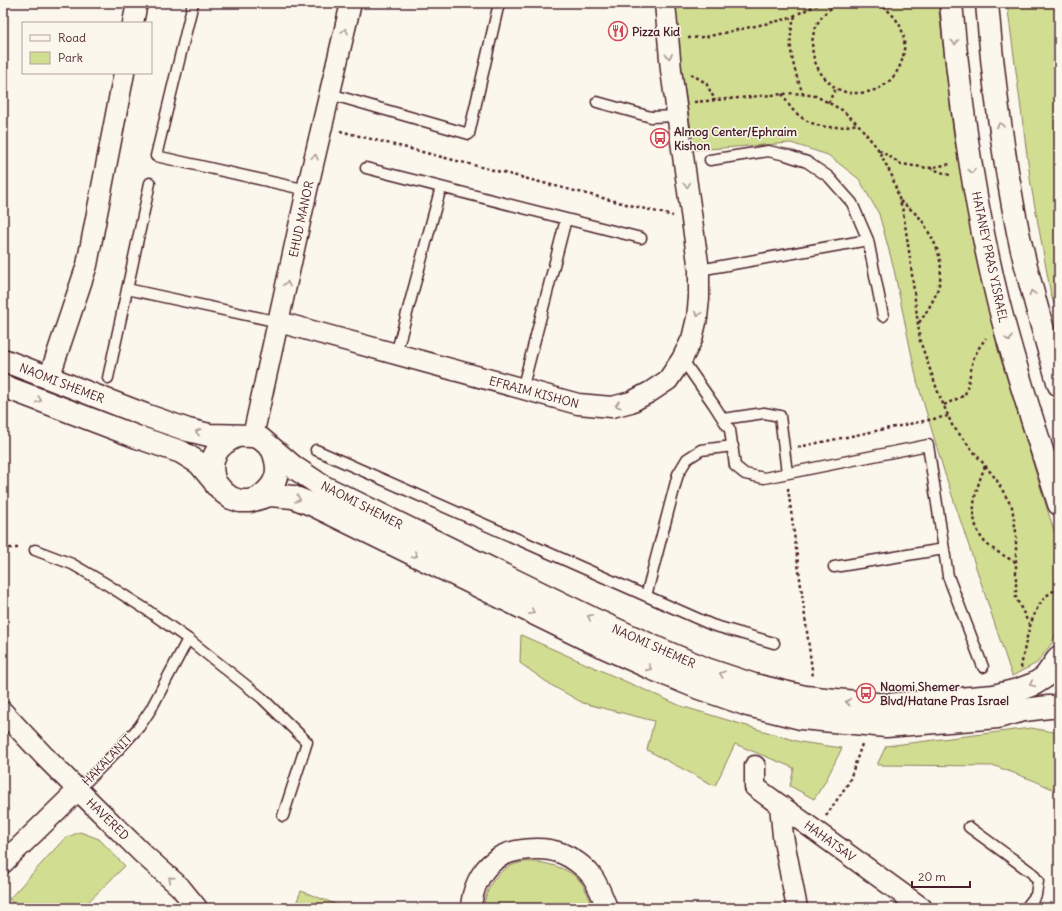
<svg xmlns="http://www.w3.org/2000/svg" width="1062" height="911" viewBox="0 0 1062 911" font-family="Delius,sans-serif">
	<rect width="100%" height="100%" fill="#fbf7ec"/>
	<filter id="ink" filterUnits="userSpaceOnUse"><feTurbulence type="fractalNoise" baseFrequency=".025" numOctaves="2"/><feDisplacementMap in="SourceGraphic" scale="8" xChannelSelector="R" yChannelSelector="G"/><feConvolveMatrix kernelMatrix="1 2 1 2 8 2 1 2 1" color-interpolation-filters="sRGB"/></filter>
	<g filter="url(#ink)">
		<!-- green -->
		<path fill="#d1de92" stroke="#8e7e5e" d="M672 3H938L954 138 979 265 998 350 1059 547V624L1052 643 1037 663 1012 676 944 471 917 381 893 265 879 214 859 179 828 155 791 143 694 150Z
			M1007 3H1059V319L1051 295 1031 185Z
			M521 635 681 706 800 742 842 748 825 782 814 799 790 786 794 768 735 744 715 786 647 750 654 721 583 703 551 685 520 663Z
			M1031 728 1059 733V792L1035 781 995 766 877 765 886 746Z
			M80 832 99 839 125 866 82 908H18L9 899 65 838Z
			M538 862C554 865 570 869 581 882 586 889 590 900 594 908H483C487 886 496 869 519 863 525 861 532 862 538 862Z
			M301 891 346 908H294Z"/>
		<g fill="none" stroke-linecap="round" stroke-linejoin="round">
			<!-- lane casing -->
			<g stroke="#4a1f2b" stroke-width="13">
				<path id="lane" d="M193 3 156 156 307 190
					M330 94 469 134 499 3
					M597 102 651 117 677 116
					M710 160 768 151 786 155 807 162 829 177 852 203 868 240 883 316
					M366 168 641 238
					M699 270 868 240
					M127 289 279 322
					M396 354 441 187
					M682 359 714 405 730 430 735 466 745 474 764 478 928 445 948 576 983 667
					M108 378 150 183
					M522 390 566 219
					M723 419 764 413 780 416 787 473
					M316 450 712 625 774 643
					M35 550 72 564 103 582 147 610 188 639 262 698 307 742 283 816
					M834 567 944 549
					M646 596 678 474 687 459 701 450 733 446
					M78 790 118 750 139 727 151 709 188 639
					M969 827 1032 873 1038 881 1036 895 1026 908"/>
			</g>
			<!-- street casing -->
			<g stroke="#4a1f2b" stroke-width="23">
				<path id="street" d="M133 23 137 3
					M279 322 578 404 612 407 631 402 650 392 668 380 682 359 692 339 697 318 699 298V270L671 70 665 3
					M49 378 87 265 124 73
					M253 436 307 190 351 3
					M3 712 45 757 78 790 143 854 180 887 197 908
					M755 766V787L922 908
					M780 805 783 836 797 908
					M3 863 78 790
					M471 908C472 890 480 871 495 860 511 848 543 846 561 853 571 857 584 866 591 875 596 881 604 900 607 908"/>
			</g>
			<!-- secondary casing -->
			<g stroke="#4a1f2b" stroke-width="25">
				<path id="secondary" d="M951 3C960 103 974 204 998 301 1015 370 1038 437 1059 504
					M987 3C993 80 1003 156 1018 232 1029 284 1044 334 1059 385
					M3 360 145 415 188 430 209 435 253 436 261 439 295 468 322 486 591 618 661 650 706 669 754 685 805 697 886 705 994 696 1018 690 1034 684 1045 677 1059 657
					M3 386 137 437 181 452 199 463 223 492 231 498 240 501H250L270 495 293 497 311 504 582 637 653 669 699 688 748 705 801 718 886 726 998 717 1024 710 1049 707H1059
					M216 485C207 462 214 446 237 436
					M260 497C277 485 281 471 273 451"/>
			</g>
			<!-- path -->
			<path stroke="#4a1f2b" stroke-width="2.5" stroke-dasharray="3 3" stroke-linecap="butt" d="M842 3C806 15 803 62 831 84 836 89 845 93 853 93 858 93 866 93 871 91 900 84 913 47 898 22 892 14 885 6 875 3
				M795 16C793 22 791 29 791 35 789 55 796 75 803 94
				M688 38 705 37 787 19 821 3
				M691 74 706 83 715 100
				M782 94C786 100 790 108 795 112 815 130 833 129 858 124
				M694 102 794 93 816 96 842 110 858 124 878 149 892 176 903 211 910 258 920 341 938 392 952 425 996 479 1012 507 1016 532V598L1030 626
				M828 103 836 88
				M340 131 673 216
				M879 150 901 164 928 168 951 164
				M930 168 952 176
				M900 201C907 206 913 211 919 217 923 221 926 227 929 233 950 267 941 293 918 324
				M944 405 965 395 969 380 973 359 980 346 986 338
				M798 447 948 416
				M985 466C976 489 967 514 981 537 987 548 1006 556 1016 563
				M788 488 813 677
				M3 548H20
				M1021 668C1025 645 1032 595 1059 589
				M826 816 849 782 862 744"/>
			<!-- lane -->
			<use href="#lane" stroke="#fbf7ec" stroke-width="10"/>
			<!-- street -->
			<use href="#street" stroke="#fbf7ec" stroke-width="20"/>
			<!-- secondary -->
			<use href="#secondary" stroke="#fbf7ec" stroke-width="22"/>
		</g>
		<!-- one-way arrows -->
		<defs><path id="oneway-chevron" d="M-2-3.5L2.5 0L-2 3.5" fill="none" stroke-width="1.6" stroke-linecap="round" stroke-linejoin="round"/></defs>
		<g stroke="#ab9695">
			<use href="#oneway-chevron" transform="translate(345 31) rotate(-77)"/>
			<use href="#oneway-chevron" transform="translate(955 42) rotate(84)"/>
			<use href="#oneway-chevron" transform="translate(669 56) rotate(84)"/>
			<use href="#oneway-chevron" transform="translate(1000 125) rotate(-99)"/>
			<use href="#oneway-chevron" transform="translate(315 157) rotate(-76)"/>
			<use href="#oneway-chevron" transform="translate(972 171) rotate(81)"/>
			<use href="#oneway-chevron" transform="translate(687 185) rotate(82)"/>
			<use href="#oneway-chevron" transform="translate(287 284) rotate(-78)"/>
			<use href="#oneway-chevron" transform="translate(1032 293) rotate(-105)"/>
			<use href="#oneway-chevron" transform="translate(698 314) rotate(98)"/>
			<use href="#oneway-chevron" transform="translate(1009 339) rotate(74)"/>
			<use href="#oneway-chevron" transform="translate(39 400) rotate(20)"/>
			<use href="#oneway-chevron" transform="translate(618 405) rotate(164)"/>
			<use href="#oneway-chevron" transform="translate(198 432) rotate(-167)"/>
			<use href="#oneway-chevron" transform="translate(298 499) rotate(19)"/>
			<use href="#oneway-chevron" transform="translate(415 555) rotate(26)"/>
			<use href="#oneway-chevron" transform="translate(532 612) rotate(26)"/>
			<use href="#oneway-chevron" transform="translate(590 617) rotate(-154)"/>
			<use href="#oneway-chevron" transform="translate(649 668) rotate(24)"/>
			<use href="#oneway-chevron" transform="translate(722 674) rotate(-161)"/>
			<use href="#oneway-chevron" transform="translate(1032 684) rotate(155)"/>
			<use href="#oneway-chevron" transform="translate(848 702) rotate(-174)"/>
			<use href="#oneway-chevron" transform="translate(171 879) rotate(-138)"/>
		</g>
	</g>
	<!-- icons -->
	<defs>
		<g id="restaurant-ring" transform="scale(1)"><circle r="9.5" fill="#fbf7ec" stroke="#d1495b" stroke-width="1.5"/><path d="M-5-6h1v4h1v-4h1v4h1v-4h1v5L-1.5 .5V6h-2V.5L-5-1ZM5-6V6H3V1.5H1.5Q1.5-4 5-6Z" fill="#d1495b"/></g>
		<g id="bus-ring" transform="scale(1)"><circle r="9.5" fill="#fbf7ec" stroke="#d1495b" stroke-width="1.5"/><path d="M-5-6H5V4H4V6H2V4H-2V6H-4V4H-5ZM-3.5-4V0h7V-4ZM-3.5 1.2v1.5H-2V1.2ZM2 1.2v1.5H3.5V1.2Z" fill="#d1495b"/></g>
	</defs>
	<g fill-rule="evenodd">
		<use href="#restaurant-ring" x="618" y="31"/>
		<use href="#bus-ring" x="660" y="138"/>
		<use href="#bus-ring" x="866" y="693"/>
	</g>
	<g text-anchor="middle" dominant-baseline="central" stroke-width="3" stroke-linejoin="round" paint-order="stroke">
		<!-- poi labels -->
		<g font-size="12" font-weight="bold" fill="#4a1f2b" stroke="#fbf7ec" text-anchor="start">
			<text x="632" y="31">Pizza Kid</text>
			<text x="674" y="131">Almog Center/Ephraim<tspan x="674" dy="14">Kishon</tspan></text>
			<text x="880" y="686">Naomi Shemer<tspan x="880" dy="14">Blvd/Hatane Pras Israel</tspan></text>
		</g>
		<!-- street labels -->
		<g font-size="12" fill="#4a1f2b" stroke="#fbf7ec">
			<text transform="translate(301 219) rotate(-78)">EHUD MANOR</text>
			<text transform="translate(990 257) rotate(78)">HATANEY PRAS YISRAEL</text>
			<text transform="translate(62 383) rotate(21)">NAOMI SHEMER</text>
			<text transform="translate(534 392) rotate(15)">EFRAIM KISHON</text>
			<text transform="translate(362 505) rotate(27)">NAOMI SHEMER</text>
			<text transform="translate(654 646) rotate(24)">NAOMI SHEMER</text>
			<text transform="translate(107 760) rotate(-46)">HAKALANIT</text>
			<text transform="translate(108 819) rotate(44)">HAVERED</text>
			<text transform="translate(830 841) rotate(36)">HAHATSAV</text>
		</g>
	</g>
	<!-- margin -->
	<rect width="1062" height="911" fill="none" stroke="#fbf7ec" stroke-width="16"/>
	<rect x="8" y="8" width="1046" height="895" fill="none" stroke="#4a1f2b" stroke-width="1.5" filter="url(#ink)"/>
	<!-- legend -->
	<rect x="22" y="22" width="130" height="52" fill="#fbf7ec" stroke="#b4a19f"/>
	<rect x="30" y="35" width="20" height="6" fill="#fbf7ec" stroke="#b4a19f"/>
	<text x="58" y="42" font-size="12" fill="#4a1f2b">Road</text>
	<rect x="30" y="52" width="20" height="12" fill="#d1de92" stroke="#b4a19f"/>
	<text x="58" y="62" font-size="12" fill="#4a1f2b">Park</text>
	<!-- scale -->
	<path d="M912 881v6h58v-6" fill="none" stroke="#4a1f2b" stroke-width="2"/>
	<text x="918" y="881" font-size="12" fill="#4a1f2b" stroke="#fbf7ec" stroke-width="3" paint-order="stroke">20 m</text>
</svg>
